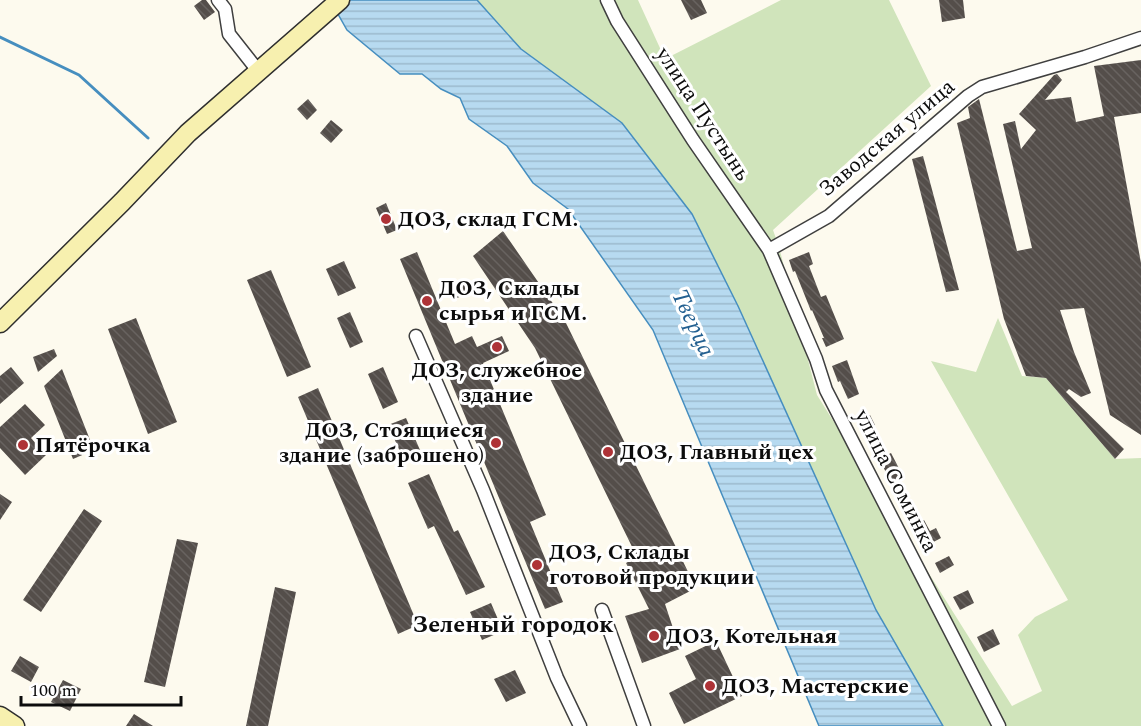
<svg xmlns="http://www.w3.org/2000/svg" width="1141" height="726" viewBox="0 0 1141 726" font-family="Spectral,serif">
	<defs>
		<pattern id="water-rules" width="6" height="5" patternUnits="userSpaceOnUse" patternTransform="scale(1.5)"><rect width="6" height="5" fill="#b7daf0"/><path d="M0 2.5h6" fill="none" stroke="#9cbacd"/></pattern>
		<pattern id="building-back-hatch" width="6" height="6" patternUnits="userSpaceOnUse" patternTransform="scale(1.5)"><rect width="6" height="6" fill="#544e4a"/><path d="M-1 5l2 2M0 0l6 6M5-1l2 2" fill="none" stroke="#686360"/></pattern>
	</defs>
	<rect width="100%" height="100%" fill="#fdfaee"/>
	<!-- grass -->
	<path fill="#d0e4bb" d="M477 0H638L665 59 781 0H889L931 86 773 230 779 247 817 395 1012 706 1042 691 1018 635 1035 617 1068 600 931 361 976 372 998 318 1022 376 1046 378 1115 459 1141 458V726H943L876 610 738 306 692 214 622 123 521 49Z"/>
	<!-- water -->
	<path fill="url(#water-rules)" stroke="#468ebf" stroke-width="1.5" d="M330 0H477L521 49 622 123 692 214 738 306 876 610 943 726H819L653 330 568 209 533 183 507 146 469 119 460 98 441 89 422 74H400L347 30Z"/>
	<g fill="none" stroke-linecap="round" stroke-linejoin="round">
		<!-- stream -->
		<path stroke="#468ebf" stroke-width="3" d="M0 37 79 75 148 138"/>
	</g>
	<!-- building -->
	<path fill="url(#building-back-hatch)" d="M202 0H206L215 12 204 20 194 6Z
		M681 0H701L707 13 691 20Z
		M939 0H963L965 18 942 22Z
		M1141 60V113L1114 117 1141 263V435L1110 415 1084 308 1060 310 1074 352 1091 393 1081 397 1069 389 1066 392 1124 449 1115 459 1046 378 1026 376 1004 319 957 123 970 118 968 107 979 99 1017 251 1032 248 1003 124 1015 121 1021 149 1036 130 1019 114 1054 75 1057 74 1062 80 1045 100 1071 97 1076 122 1104 116 1094 66Z
		M308 99 317 110 307 120 297 109Z
		M331 120 343 130 331 143 320 133Z
		M923 156 959 290 946 292 912 159Z
		M386 203 397 230 387 234 376 208Z
		M503 231 565 321 696 588 665 604 680 649 642 663 625 616 649 609 626 563 637 557 535 348 473 256Z
		M417 252 455 344 472 336 477 347 502 336 509 351 483 363 546 515 530 522 563 602 545 609 400 259Z
		M809 252 813 264 809 266 821 297 826 295 844 339 826 347 822 338H824L812 310 811 311 795 271 793 272 789 260Z
		M344 261 356 288 338 296 326 269Z
		M271 270 311 367 287 377 247 280Z
		M468 281 472 292 457 298 452 287Z
		M350 312 363 342 350 348 337 318Z
		M136 318 177 422 148 434 108 329Z
		M54 349 57 356 38 372 33 357Z
		M847 360 859 394 848 399 840 381 838 382 832 366Z
		M11 367 24 383 0 404V376Z
		M383 367 398 402 383 409 368 374Z
		M62 369 94 450 73 459 44 386Z
		M318 388 418 625 398 634 298 397Z
		M25 404 45 425 31 438 46 455 25 475 0 448V427Z
		M870 415 875 425 864 430 859 421Z
		M406 418 420 450 403 458 388 425Z
		M891 453 904 478 892 484 879 459Z
		M429 474 454 532 458 530 485 587 466 595 434 526 428 529 408 483Z
		M0 494 12 502 0 520Z
		M914 505 922 521 924 520 930 531 936 528 941 538 926 546 906 509Z
		M84 509 102 521 41 612 23 600Z
		M177 539 198 543 165 687 144 682Z
		M949 556 954 565 940 573 935 563Z
		M275 587 296 592 268 726H246Z
		M968 590 974 603 960 610 953 597Z
		M491 603 503 631 482 640 470 612Z
		M993 629 1000 644 984 652 977 637Z
		M716 641 742 696 684 724 669 693 696 679 685 656Z
		M20 656 39 667 31 682 11 671Z
		M515 670 526 693 506 702 494 679Z
		M63 680 81 689 70 711 51 702Z
		M134 714 153 726H126Z"/>
	<g fill="none" stroke-linecap="round" stroke-linejoin="round">
		<!-- street casing -->
		<g stroke="#3f3f3f" stroke-width="15">
			<path id="street" d="M218 0 225 9 229 34 259 72
				M607 0 617 21 693 140 769 250 816 359 826 390 999 726
				M769 250 829 216 968 96 982 87 1085 57 1141 38
				M416 336 483 490 557 678 580 726
				M602 610 644 726"/>
		</g>
		<!-- secondary casing -->
		<g stroke="#2e2e2e" stroke-width="21">
			<path id="secondary" d="M0 323 122 202 188 133 340 0
				M0 716 15 726"/>
		</g>
		<!-- street -->
		<use href="#street" stroke="#fff" stroke-width="12"/>
		<!-- secondary -->
		<use href="#secondary" stroke="#f7f0af" stroke-width="18"/>
	</g>
	<!-- markers -->
	<g fill="#ae3337" stroke="#fff" stroke-width="2">
		<circle cx="386" cy="219" r="6"/>
		<circle cx="427" cy="301" r="6"/>
		<circle cx="497" cy="347" r="6"/>
		<circle cx="496" cy="443" r="6"/>
		<circle cx="23" cy="445" r="6"/>
		<circle cx="608" cy="452" r="6"/>
		<circle cx="537" cy="565" r="6"/>
		<circle cx="654" cy="636" r="6"/>
		<circle cx="710" cy="686" r="6"/>
	</g>
	<g text-anchor="middle" dominant-baseline="central" stroke-width="6" stroke-linejoin="round" paint-order="stroke">
		<!-- street labels -->
		<g font-size="22" fill="#0c0c0c" stroke="#fff">
			<text transform="translate(703 114) rotate(57)">улица Пустынь</text>
			<text transform="translate(887 138) rotate(-40)">Заводская улица</text>
			<text transform="translate(896 481) rotate(63)">улица Соминка</text>
		</g>
		<!-- poi labels -->
		<g font-size="22" font-weight="bold" fill="#0c0c0c" stroke="#fff" text-anchor="start">
			<text x="398" y="219">ДОЗ, склад ГСМ.</text>
			<text x="439" y="288">ДОЗ, Склады<tspan x="439" dy="25">сырья и ГСМ.</tspan></text>
			<text x="497" y="370" text-anchor="middle">ДОЗ, служебное<tspan x="497" dy="25">здание</tspan></text>
			<text x="484" y="430" text-anchor="end">ДОЗ, Стоящиеся<tspan x="484" dy="25">здание (заброшено)</tspan></text>
			<text x="35" y="445">Пятёрочка</text>
			<text x="620" y="452">ДОЗ, Главный цех</text>
			<text x="549" y="552">ДОЗ, Склады<tspan x="549" dy="25">готовой продукции</tspan></text>
			<text x="666" y="636">ДОЗ, Котельная</text>
			<text x="722" y="686">ДОЗ, Мастерские</text>
		</g>
		<!-- water labels -->
		<g font-size="24" font-style="italic" fill="#236091" stroke="#fff">
			<text transform="translate(693 323) rotate(65)">Тверца</text>
		</g>
		<!-- neighbourhood labels -->
		<g font-size="24" font-weight="bold" fill="#0c0c0c" stroke="#fff">
			<text x="513" y="625">Зеленый городок</text>
		</g>
	</g>
	<!-- scale -->
	<path d="M21 696v9h160v-9" fill="none" stroke="#0c0c0c" stroke-width="3"/>
	<text x="30" y="696" font-size="18" fill="#0c0c0c" stroke="#ffffff" stroke-width="4.5" paint-order="stroke">100 m</text>
</svg>
